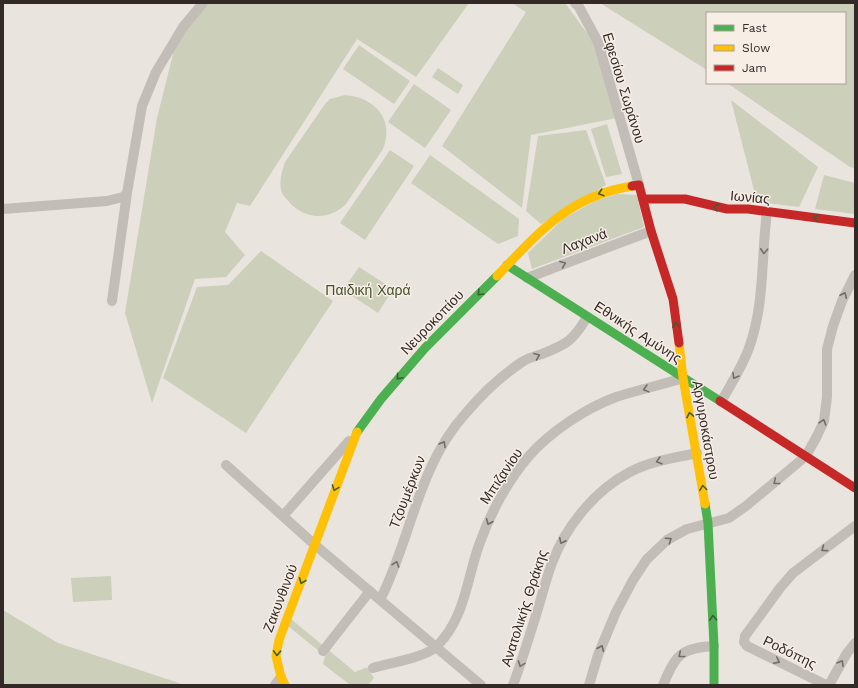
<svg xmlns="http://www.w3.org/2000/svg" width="858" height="688" viewBox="0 0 858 688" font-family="'Work Sans',sans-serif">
	<rect width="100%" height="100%" fill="#eae4df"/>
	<!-- green -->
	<path fill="#cccfba" d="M210 3H469L416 77 357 39 250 206 237 203 225 232 245 255 226 277 195 279 152 403 125 313 157 118 180 26Z
		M512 3H565L593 41 617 118 531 135 522 208 442 146 526 12Z
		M600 3H855V168L850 167 727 83H845V13H707V70Z
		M359 45 410 81 394 104 343 69Z
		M438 68 463 85 458 94 432 77Z
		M414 84 451 110 425 148 388 122Z
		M345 95C374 97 395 119 383 149L346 204C330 220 306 220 290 203 287 199 282 195 281 190 279 181 282 171 285 162L325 104 330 99Z
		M731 100 818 167 799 207 757 202Z
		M607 124 622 174 606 177 591 129Z
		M586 130 606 185 541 224 526 211 538 136Z
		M390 150 414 166 365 240 340 223Z
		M430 155 519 219 518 236 498 244 411 183Z
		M824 175 855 183V214L815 209Z
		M617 194 637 195 644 227 532 269 528 253 563 219 595 201Z
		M261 251 333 301 246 433 163 378 197 287 228 285Z
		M359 267 393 289 378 313 343 290Z
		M111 576 112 600 73 602 71 578Z
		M3 610 58 643 185 685H3Z
		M291 619 355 672 367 667 374 678 368 685H348L349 684 323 664 325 656 288 626Z"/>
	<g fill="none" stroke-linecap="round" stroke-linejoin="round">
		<!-- street -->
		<path stroke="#c3bdb8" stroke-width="10" d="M575 3 579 7 598 42 639 185
			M3 209 107 201 123 197 127 193
			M527 278 651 231
			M112 301 127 193 142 106 156 72 183 27 203 3
			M721 402C731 384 742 367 749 348 765 304 761 257 767 212
			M226 465 315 545 481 685
			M283 516 349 441
			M380 600C412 537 417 467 466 413 482 394 501 376 522 362 528 358 535 356 542 354 567 344 573 341 587 317
			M323 651 370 591
			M373 668C390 663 423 658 436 647 439 645 441 641 444 638 465 612 468 576 479 545 490 514 507 482 529 456 550 432 586 408 616 397 638 390 661 385 683 378
			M275 685 281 677
			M513 685C522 661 529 637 537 612 542 596 546 579 552 563 566 526 595 490 630 472 651 461 674 458 697 453
			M589 685 598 655 616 612 633 580 647 559 667 540 687 529 729 518 746 506 806 456 817 436 824 421 827 397V349L833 326 842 301 855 275
			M663 685C676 655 680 648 714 646
			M826 685 747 646 744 642 745 636 780 588 793 573 855 526
			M829 685 847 653 855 643"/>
		<!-- fast -->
		<path stroke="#4caf50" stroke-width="9" d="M507 265 720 401
			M357 432 381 399 425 348 497 276
			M705 504 708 523 714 646V685"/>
		<!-- slow -->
		<path stroke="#ffc107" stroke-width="9" d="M497 276C538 233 569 196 632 186
			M679 343 683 378 705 504
			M285 685 281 677 276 656 279 640 357 432"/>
		<!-- jam -->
		<path stroke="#c62828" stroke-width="9" d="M632 186 639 185 651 231 673 299 679 343
			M643 199H685L727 209H748L855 223
			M720 401 855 488"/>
	</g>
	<!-- one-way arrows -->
	<defs><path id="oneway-chevron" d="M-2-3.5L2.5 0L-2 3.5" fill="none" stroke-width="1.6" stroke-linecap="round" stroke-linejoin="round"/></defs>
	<g stroke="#3d5f37">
		<use href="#oneway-chevron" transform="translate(601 193) rotate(162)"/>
		<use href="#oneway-chevron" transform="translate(716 207) rotate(-164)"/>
		<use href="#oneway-chevron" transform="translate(816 218) rotate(-173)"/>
		<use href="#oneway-chevron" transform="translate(480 293) rotate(134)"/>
		<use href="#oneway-chevron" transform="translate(676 325) rotate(-97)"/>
		<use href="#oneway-chevron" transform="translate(399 377) rotate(131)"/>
		<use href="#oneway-chevron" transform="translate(690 415) rotate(-101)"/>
		<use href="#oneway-chevron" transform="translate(335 488) rotate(110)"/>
		<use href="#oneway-chevron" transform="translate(703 488) rotate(-98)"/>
		<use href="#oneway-chevron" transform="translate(302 581) rotate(112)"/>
		<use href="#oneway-chevron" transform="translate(713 618) rotate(-93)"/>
		<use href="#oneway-chevron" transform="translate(277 653) rotate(92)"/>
	</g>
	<g stroke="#746c68">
		<use href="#oneway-chevron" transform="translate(764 251) rotate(93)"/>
		<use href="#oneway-chevron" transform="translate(563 264) rotate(-21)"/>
		<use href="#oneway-chevron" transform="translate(844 295) rotate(-65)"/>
		<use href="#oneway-chevron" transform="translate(537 356) rotate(-22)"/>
		<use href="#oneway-chevron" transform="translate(735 376) rotate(120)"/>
		<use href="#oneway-chevron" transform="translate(646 389) rotate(165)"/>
		<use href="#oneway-chevron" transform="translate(823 422) rotate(-73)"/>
		<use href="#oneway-chevron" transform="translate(443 444) rotate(-59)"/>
		<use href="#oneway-chevron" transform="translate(659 461) rotate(164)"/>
		<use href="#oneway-chevron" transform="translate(776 482) rotate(141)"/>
		<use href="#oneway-chevron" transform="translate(489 522) rotate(113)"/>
		<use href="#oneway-chevron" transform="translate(669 540) rotate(-34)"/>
		<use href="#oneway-chevron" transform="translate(562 541) rotate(116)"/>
		<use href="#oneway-chevron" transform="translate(824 549) rotate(144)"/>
		<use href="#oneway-chevron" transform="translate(396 564) rotate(-71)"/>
		<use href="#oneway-chevron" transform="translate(601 648) rotate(-67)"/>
		<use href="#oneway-chevron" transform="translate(681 655) rotate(141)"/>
		<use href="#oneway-chevron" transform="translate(777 661) rotate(26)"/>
		<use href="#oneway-chevron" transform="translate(841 663) rotate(-60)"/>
		<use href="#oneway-chevron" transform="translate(521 664) rotate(110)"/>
	</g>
	<g text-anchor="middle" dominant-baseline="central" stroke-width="3" stroke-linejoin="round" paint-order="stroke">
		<!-- street labels -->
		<g font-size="14" fill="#332a27" stroke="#f7eee5">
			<text transform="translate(624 88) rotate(73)">Εφεσίου Σωράνου</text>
			<text transform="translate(750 197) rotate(5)">Ιωνίας</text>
			<text transform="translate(584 241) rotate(-21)">Λαχανά</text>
			<text transform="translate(432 322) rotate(-46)">Νευροκοπίου</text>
			<text transform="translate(638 332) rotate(33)">Εθνικής Αμύνης</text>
			<text transform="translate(706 430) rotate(80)">Αργυροκάστρου</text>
			<text transform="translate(501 476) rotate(-56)">Μπιζανίου</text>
			<text transform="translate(407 492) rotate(-69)">Τζουμέρκων</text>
			<text transform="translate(280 598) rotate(-69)">Ζακυνθινού</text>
			<text transform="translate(524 608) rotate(-72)">Ανατολικής Θράκης</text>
			<text transform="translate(790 652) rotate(26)">Ροδόπης</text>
		</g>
		<!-- park labels -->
		<g font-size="14" fill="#44502c" stroke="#f7eee5">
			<text x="368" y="290">Παιδική Χαρά</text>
		</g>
	</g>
	<!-- border -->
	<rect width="858" height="688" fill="none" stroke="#332a27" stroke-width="8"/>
	<!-- legend -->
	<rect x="706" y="12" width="140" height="72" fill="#f7eee5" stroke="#a9a099"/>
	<rect x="714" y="25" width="20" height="6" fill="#4caf50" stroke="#a9a099"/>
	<text x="742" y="32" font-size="12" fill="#332a27">Fast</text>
	<rect x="714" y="45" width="20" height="6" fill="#ffc107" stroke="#a9a099"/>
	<text x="742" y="52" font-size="12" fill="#332a27">Slow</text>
	<rect x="714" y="65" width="20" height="6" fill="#c62828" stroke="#a9a099"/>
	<text x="742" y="72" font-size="12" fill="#332a27">Jam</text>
</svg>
